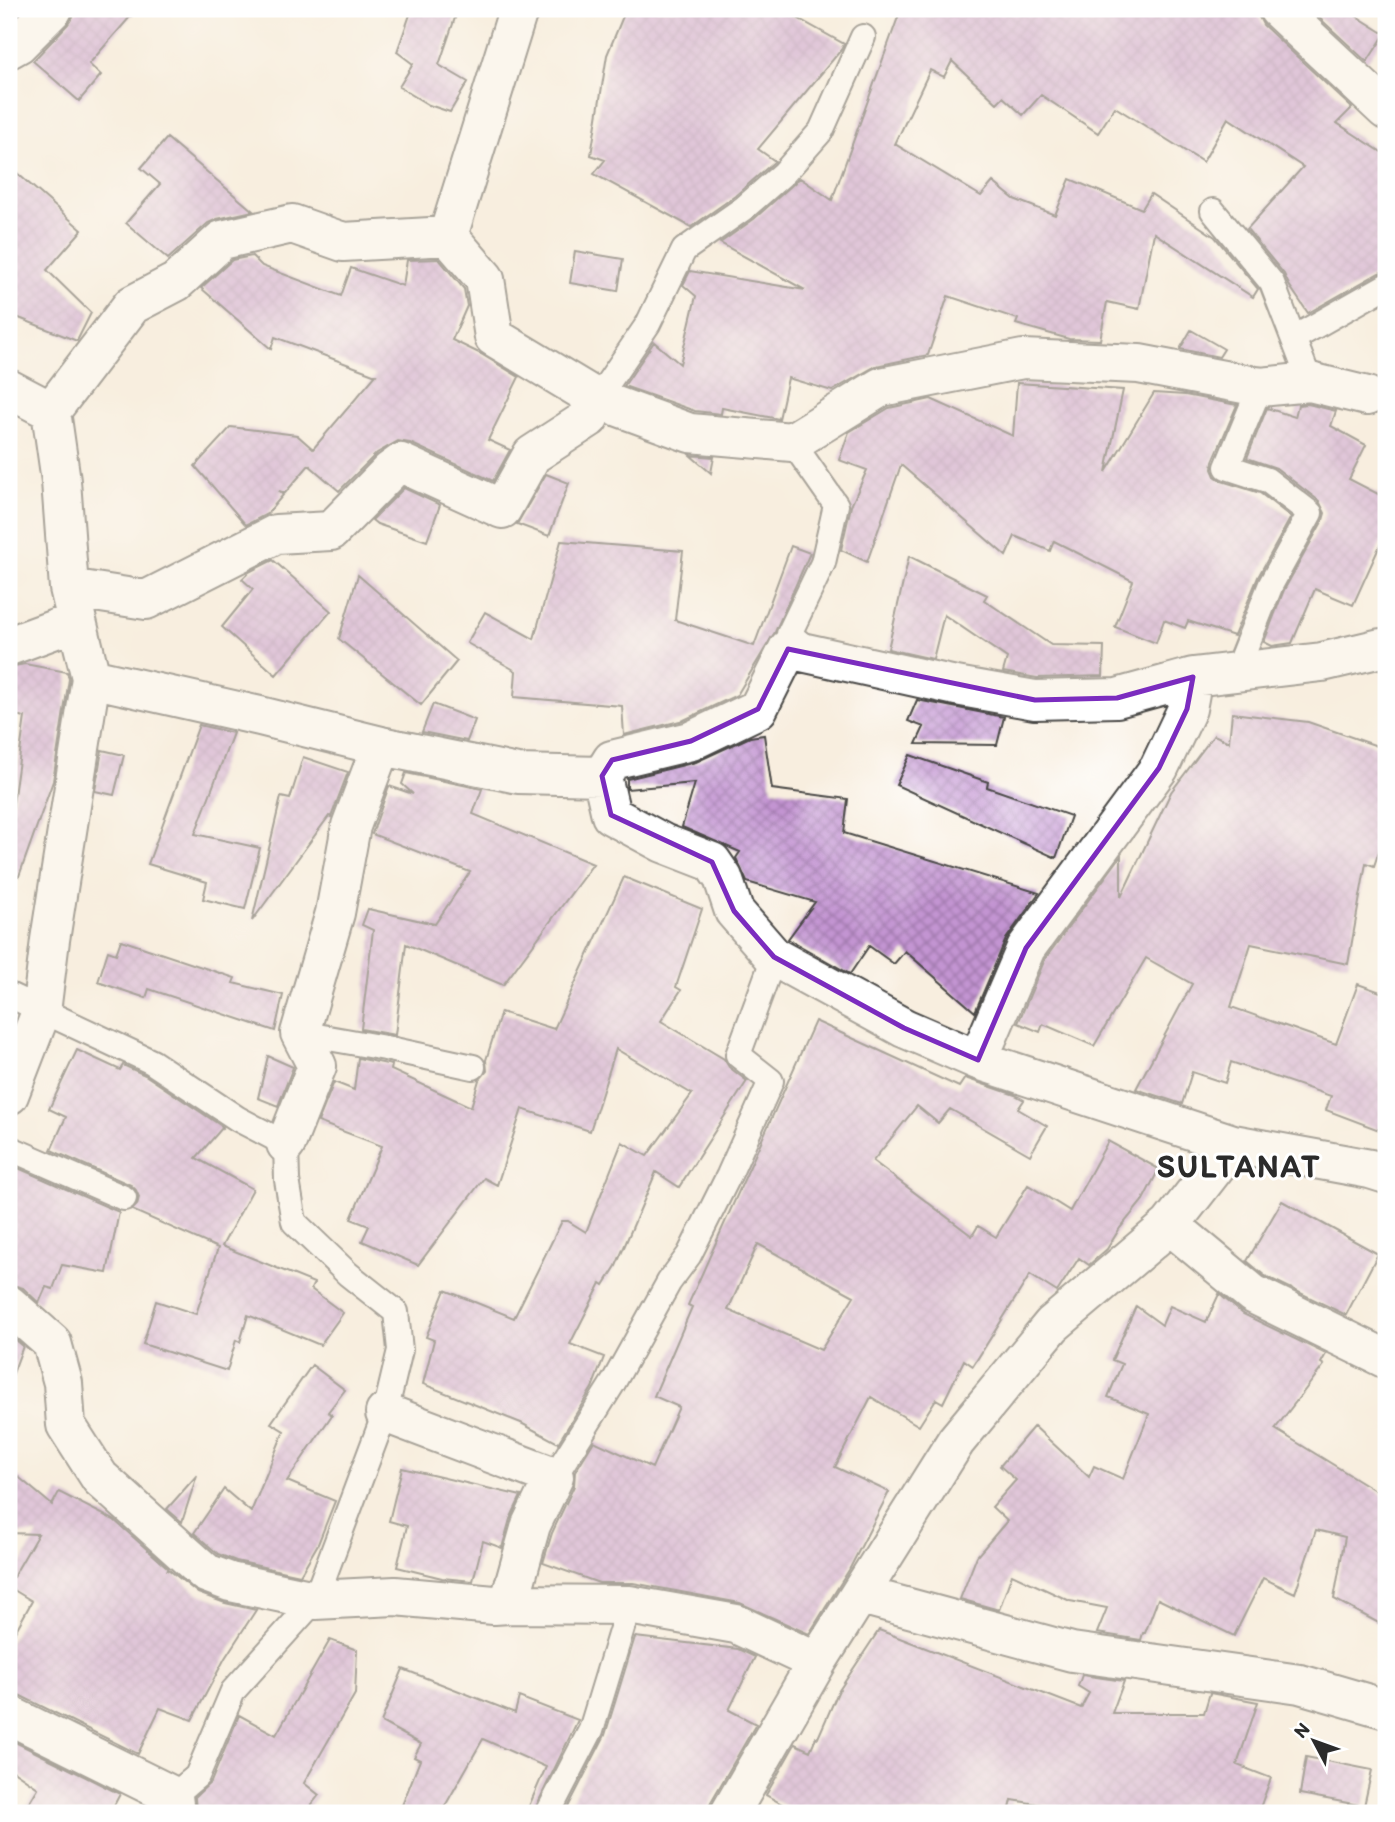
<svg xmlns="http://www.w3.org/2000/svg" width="1395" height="1822" viewBox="0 0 1395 1822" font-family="Itim,sans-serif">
	<defs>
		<pattern id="building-cross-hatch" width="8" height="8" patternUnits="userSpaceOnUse" patternTransform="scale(1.75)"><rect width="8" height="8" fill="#c394d2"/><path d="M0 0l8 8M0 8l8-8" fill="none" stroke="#9f79ab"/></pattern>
	</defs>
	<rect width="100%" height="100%" fill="#fff"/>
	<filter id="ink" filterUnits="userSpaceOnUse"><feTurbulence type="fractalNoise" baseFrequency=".0143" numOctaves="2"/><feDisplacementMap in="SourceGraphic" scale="14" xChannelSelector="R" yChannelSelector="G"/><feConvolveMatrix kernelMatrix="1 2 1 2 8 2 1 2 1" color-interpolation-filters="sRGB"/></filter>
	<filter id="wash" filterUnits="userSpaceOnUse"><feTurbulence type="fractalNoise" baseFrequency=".00686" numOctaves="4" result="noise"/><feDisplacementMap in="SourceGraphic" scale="28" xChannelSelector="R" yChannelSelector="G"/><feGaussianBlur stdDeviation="1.57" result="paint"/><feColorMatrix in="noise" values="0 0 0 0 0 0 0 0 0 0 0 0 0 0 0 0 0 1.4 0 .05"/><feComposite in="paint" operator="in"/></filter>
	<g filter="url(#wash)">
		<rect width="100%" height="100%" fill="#f8eedf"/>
		<g id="blocks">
			<!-- building -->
			<path fill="url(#building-cross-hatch)" fill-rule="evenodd" d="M78 9H137L89 64 101 75 79 101 33 61 68 24Z
				M412 9H458L439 65 468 82 450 112 429 105 399 87 413 64 397 52Z
				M626 9H781L844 44 841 50 758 149 775 161 735 196 691 227 594 174 605 160 591 155 607 55Z
				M901 9H1250L1257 13 1263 25 1352 108 1337 123 1386 155V271L1379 273 1308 313 1289 285 1284 274 1247 229 1303 167 1228 118 1203 162 1115 107 1098 133 1041 95 1023 115 1003 97 997 103 952 61 944 77 930 70 895 144 981 196 993 182 1014 199 1055 215 1070 179 1142 209 1151 194 1215 237 1258 289 1253 297 1154 233 1139 309 1107 302 1100 340 1069 339 1016 324 1018 319 948 296 928 355 876 366 832 391 788 378 779 419 722 408 721 414 695 411 624 386 654 342 680 364 696 296 683 285 690 271 805 290 720 243 754 219 800 178 832 200Z
				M1317 9H1345L1385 34 1367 62 1314 13Z
				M167 138 253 211 217 219 208 223 168 259 126 223 160 184 141 168Z
				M9 166 82 230 47 270 91 313 77 341 9 314Z
				M575 251 623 259 618 291 570 283Z
				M252 256 262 266 341 296 351 268 403 286 407 260 439 259 464 289 467 306 452 340 481 354 519 377 488 440 510 450 493 481 410 443 398 441 377 453 339 491 309 465 285 493 279 491 283 495 267 514 246 525 195 466 231 427 297 435 313 449 376 375 275 337 271 349 201 288 232 260Z
				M1191 330 1224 349 1219 357 1180 349Z
				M1017 383 1123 390 1106 472 1154 393 1185 395 1237 405 1213 461 1212 469 1215 476 1222 481 1260 493 1291 517 1258 577 1234 636 1188 621 1185 628 1164 620 1156 643 1115 627 1133 581 1054 541 1050 551 1015 536 1006 556 901 465 867 562 841 550 851 506 867 470 839 460 849 432 889 408 931 399 1013 436Z
				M1308 404 1336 411 1331 426 1366 445 1349 479 1386 498V532L1353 605 1315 589 1292 643 1272 646 1264 642 1284 590 1323 520 1325 513 1319 501 1276 468 1247 458 1267 408 1295 417 1298 405Z
				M690 455 714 457 711 473Z
				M546 474 569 483 549 536 517 524Z
				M404 488 440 505 427 541 377 524 372 520Z
				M561 541 683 551 675 620 754 646 791 546 810 553 775 632 737 695 684 720 624 735 622 706 514 697 516 671 467 643 485 612 534 639Z
				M909 556 987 595 984 600 1051 645 1104 646 1103 676 1037 678 1003 672 1007 658 944 615 933 659 888 649Z
				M273 560 331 611 276 675 222 627 253 589 242 579 249 572Z
				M358 575 457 661 421 705 339 639Z
				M25 664 67 672 69 679 53 781 19 876 9 874V832L25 717 9 714V667Z
				M917 700 1004 717 997 745 916 744 924 727 908 721Z
				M433 704 475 720 467 741 422 732Z
				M1232 713 1308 722 1386 749V830L1374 866 1366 863 1348 964 1251 944 1231 1007 1336 1044 1358 984 1386 994V1112L1379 1130 1326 1110 1331 1096 1231 1062 1225 1083 1192 1072 1182 1104 1136 1089 1192 984 1146 958 1094 1046 1043 1024 1040 1032 1018 1023 1045 959 1121 856V897L1171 792 1214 735 1229 742Z
				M199 725 233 733 195 834 260 848 245 909 203 899 207 882 148 864Z
				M764 735 772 789 848 799 844 833 1039 893 1006 939 975 1012 905 951 894 964 869 946 850 974 788 939 815 902 747 882 736 858 740 852 682 827 695 783 627 789V779L696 762 750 737Z
				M102 750 124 755 114 795 95 791Z
				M910 755 988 782 987 787 1071 816 1056 858 896 785Z
				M303 757 348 772 331 817 329 816 252 921 281 797 290 799Z
				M406 773 482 789 473 814 593 864 503 985 406 944 395 1035 361 1029 373 930 362 925 368 909 435 924 470 872 372 834 389 786 413 794 402 784Z
				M624 877 702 909 676 987 681 990 661 1021 724 1059 729 1067 747 1081 679 1187 656 1172 616 1266 604 1285 601 1283 570 1344 604 1357 592 1388 558 1443 521 1423 423 1384 434 1340 426 1337 445 1290 514 1318 562 1221H568L586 1232 622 1142 647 1156 692 1094 616 1049 590 1131 522 1109 497 1185 484 1178 418 1265 362 1241 369 1226 351 1219 382 1146 318 1122 334 1082 354 1090 358 1058 392 1065 391 1070 471 1107 479 1080 487 1071 486 1060 501 1012 554 1029Z
				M121 940 235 978 233 983 283 995 275 1031 149 989 146 998 98 982 108 951 116 954Z
				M815 1021 959 1087 965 1078 1015 1095 1024 1100 1018 1109 1047 1126 1030 1155 950 1109 938 1123 917 1106 873 1161 972 1236 978 1226 996 1237 1028 1185 1070 1211 1108 1141 1159 1169 1143 1200 1120 1228 1107 1249 1089 1265 1079 1258 1057 1292 1030 1275 973 1366 964 1360 943 1403 936 1399 919 1426 871 1397 835 1467 889 1492 849 1570 809 1634 740 1603 633 1583H599L543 1563 552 1533 574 1486 575 1472 594 1441 652 1468 679 1407 654 1396 692 1307 688 1305ZM758 1244 854 1296 821 1350 728 1310Z
				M77 1050 120 1070 123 1065 145 1075 223 1127 196 1158 253 1189 222 1246 314 1283 311 1289 343 1313 320 1345 248 1315 240 1342 236 1340 227 1371 143 1344 156 1301 196 1314 218 1248 132 1210 137 1205 139 1197 136 1190 131 1185 51 1150 66 1117 49 1109Z
				M268 1056 293 1067 278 1106 258 1098Z
				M18 1168 119 1212 107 1273 62 1265 53 1289 46 1287 39 1303 23 1288 9 1284V1197Z
				M1282 1201 1378 1254 1346 1315 1265 1276 1247 1261Z
				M1219 1294 1243 1314 1326 1354 1321 1363 1324 1365 1275 1429 1386 1497V1627L1334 1599 1345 1537 1316 1530 1295 1593 1263 1578 1234 1636 1158 1599 1145 1633H1143L1141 1640 1097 1633 1107 1608 1070 1601 1012 1574 999 1610 960 1599 977 1556 1007 1521 992 1507 1016 1480 1000 1466 1034 1426 1089 1477 1094 1466 1123 1479 1149 1414 1108 1397 1122 1364 1112 1360 1136 1306 1162 1325 1170 1306 1206 1322Z
				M9 1334 23 1346 12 1376 9 1375Z
				M312 1365 345 1390 328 1412 332 1415 287 1481 335 1501 318 1544 300 1575 236 1561 218 1554 194 1533 224 1489 251 1512 284 1431 271 1423Z
				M402 1468 521 1496 510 1519 502 1548 483 1541 473 1581 442 1578 397 1567 407 1526 389 1521Z
				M9 1469 52 1505 59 1492 114 1520 168 1568 167 1571 168 1569 198 1593 225 1603 256 1610 225 1658 192 1720 160 1708 138 1754 19 1695 9 1693V1643L32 1601 9 1587V1584L38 1534 9 1533Z
				M197 1475 182 1522 167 1509Z
				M879 1630 1081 1708 1089 1693 1078 1686 1082 1675 1124 1681 1112 1713H1204L1210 1693 1258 1702 1237 1765 1271 1778 1258 1813H1092L1012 1800 1009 1813H798L766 1795 795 1744 810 1751 816 1737 818 1738 838 1692Z
				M635 1637 738 1649 755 1657 729 1710 756 1724 711 1802 708 1813H565L605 1735Z
				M330 1640 357 1650 355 1694 304 1783 319 1795 305 1813H196L195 1797 211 1782 239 1715 276 1735Z
				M403 1669 515 1713 519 1697 578 1720 533 1813H526L546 1767 483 1739 441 1813H399L420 1760 414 1757 421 1744 381 1722Z
				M9 1739 120 1794 110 1813H23L38 1788 9 1768Z
				M1306 1757 1372 1770 1364 1806 1300 1794Z"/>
		</g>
	</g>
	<g filter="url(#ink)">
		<use href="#blocks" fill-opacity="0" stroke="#4a4846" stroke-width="2"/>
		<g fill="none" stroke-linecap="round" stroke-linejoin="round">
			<!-- service casing -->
			<g stroke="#4a4846" stroke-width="28">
				<path id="service" d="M1213 211 1272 283 1310 382
					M1294 338 1386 286
					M597 399 648 324 684 250 744 208 784 173 821 131 863 37
					M792 442 836 505 823 563 789 634 812 653
					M1236 672 1271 584 1310 513 1267 480 1227 467 1260 387
					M9 995 152 1062 238 1119 286 1144 287 1180 294 1222 348 1274 396 1312 400 1350 385 1413 315 1600 233 1691 197 1776 173 1796
					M300 1033 385 1048 473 1067
					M9 1148 124 1198
					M554 1477 613 1383 669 1282 689 1255 729 1175 771 1081 738 1055 774 957
					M548 1813 591 1730 629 1605"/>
			</g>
			<!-- minor casing -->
			<g stroke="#4a4846" stroke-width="42">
				<path id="minor" d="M1278 9 1386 110
					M9 49 18 44 53 9
					M448 236 517 14 520 9
					M9 389 51 411 132 305 176 282 222 240 292 224 343 242 448 236 485 279 494 337 597 399 690 433 792 442 881 387 1023 359 1139 364 1260 387 1310 382 1367 396
					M51 411 61 481 69 588 77 621
					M69 588 146 600 276 534 331 531 390 471 401 463 502 509 532 455 589 418 597 399
					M9 646 77 621 91 678
					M602 776 611 815 663 843 712 862 723 878 734 911 774 957 904 1028 978 1060 1233 1144
					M978 1060 1026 948 1159 768 1187 709 1193 677
					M9 1095 41 1012 50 940 91 678 260 716 381 746 518 774 602 776 612 760 691 741 758 709 788 649 956 686 1035 700 1117 698 1193 677 1322 662 1381 648 1386 649
					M286 1144 317 1066 300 1033 335 913 351 826 381 746
					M1170 1225 1253 1294 1386 1359
					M9 1305 52 1343 63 1383 66 1425 100 1478 206 1573 230 1582 315 1600 395 1596 494 1605 509 1604 629 1605 736 1624 817 1662
					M385 1413 554 1477 531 1525 509 1604
					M861 1595 1072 1652 1300 1684 1386 1709
					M9 1715 173 1796 175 1813
					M730 1813 817 1662 956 1441 1052 1325 1170 1225 1233 1144 1370 1169 1386 1174"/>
			</g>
			<!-- service -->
			<use href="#service" stroke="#fff" stroke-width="24"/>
			<!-- minor -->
			<use href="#minor" stroke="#fff" stroke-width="38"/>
		</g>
	</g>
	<!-- marked area -->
	<path d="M0 0H1395V1822H0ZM788 649 1035 700 1117 698 1193 677 1187 709 1159 768 1026 948 978 1060 904 1028 774 957 734 911 712 862 611 815 602 776 612 760 691 741 758 709Z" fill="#f8eedf" fill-opacity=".55" fill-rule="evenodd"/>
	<path fill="none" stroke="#7b2cbf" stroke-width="5" stroke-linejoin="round" d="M788 649 1035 700 1117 698 1193 677 1187 709 1159 768 1026 948 978 1060 904 1028 774 957 734 911 712 862 611 815 602 776 612 760 691 741 758 709Z"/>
	<g text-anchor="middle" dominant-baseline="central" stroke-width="6" stroke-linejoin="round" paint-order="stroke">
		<!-- district labels -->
		<g font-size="32" font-weight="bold" letter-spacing="2" fill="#2b2b2b" stroke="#fff">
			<text x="1239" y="1166">SULTANAT</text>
		</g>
	</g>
	<!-- margin -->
	<rect width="1395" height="1822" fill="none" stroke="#fff" stroke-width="35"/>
	<!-- north arrow -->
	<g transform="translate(1314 1741) rotate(311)" stroke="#ffffff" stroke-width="5" paint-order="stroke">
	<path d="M0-5L12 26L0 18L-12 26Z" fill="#2b2b2b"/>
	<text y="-10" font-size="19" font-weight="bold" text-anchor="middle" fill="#2b2b2b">N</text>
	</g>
</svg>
